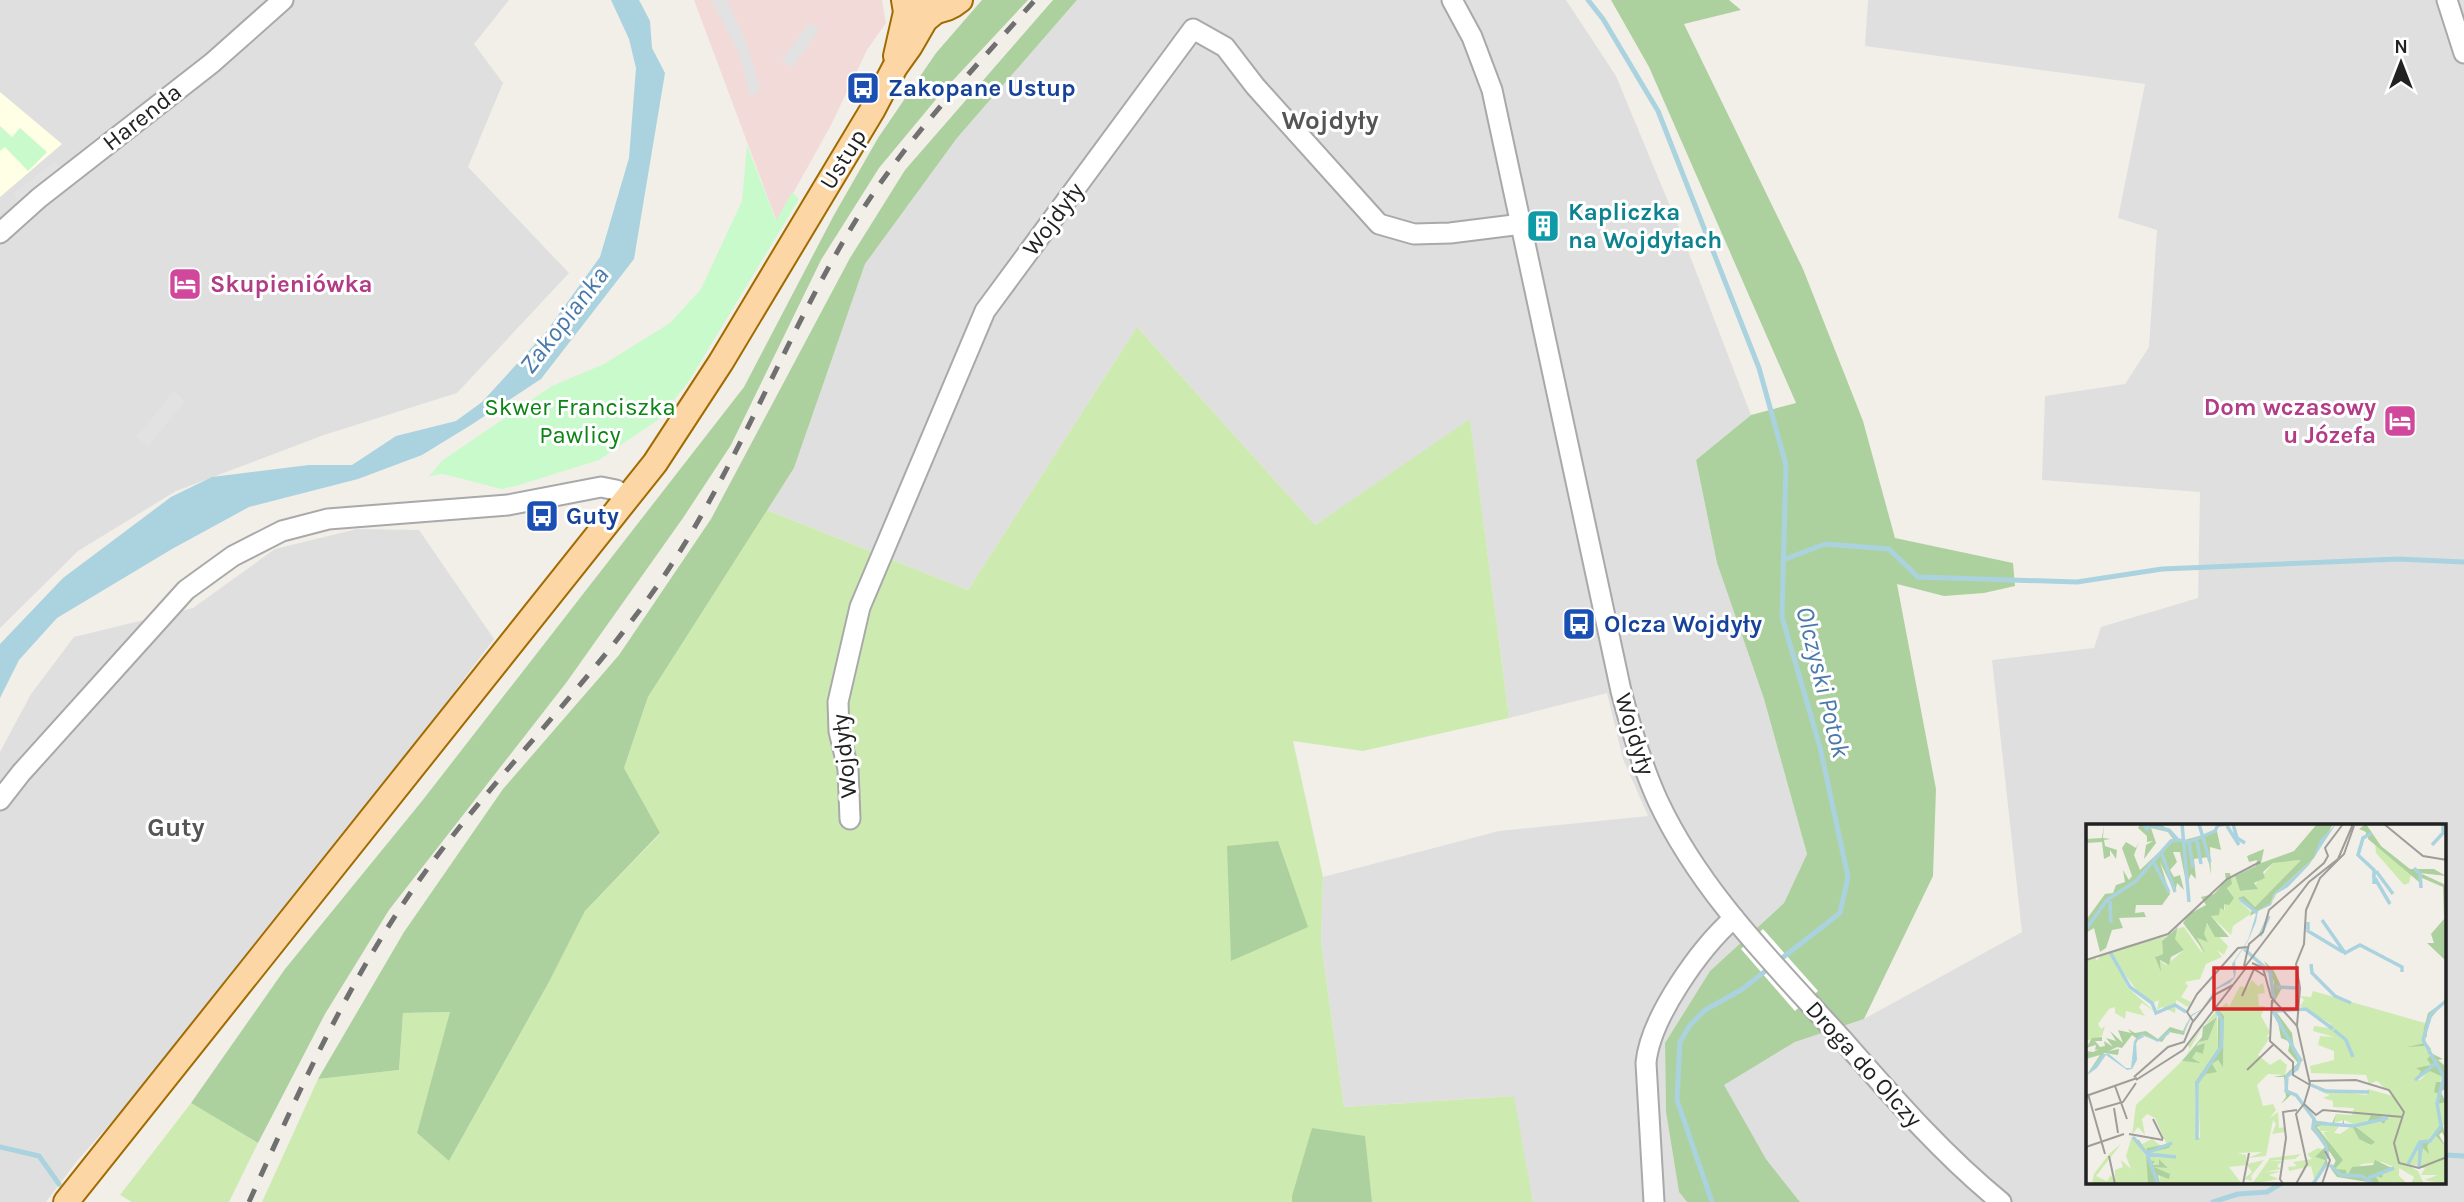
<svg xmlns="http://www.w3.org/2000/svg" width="2464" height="1202" viewBox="0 0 2464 1202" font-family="Karla,sans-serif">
<rect width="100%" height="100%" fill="#f2efe9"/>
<g fill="#e0dfdf" fill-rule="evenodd">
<polygon points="0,0 509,0 474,44 503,83 468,167 569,273 457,393 324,435 176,491 78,551 0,628"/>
<polygon points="1077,0 1566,0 1616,76 1682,235 1751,415 1696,460 1717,563 1764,699 1807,854 1784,903 1710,971 1665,1043 1666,1112 1679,1192 1687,1202 1533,1202 1513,1096 1344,1107 1321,942 1323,877 1499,831 1648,816 1623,759 1607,693 1509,718 1470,420 1315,525 1137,327 968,590 767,510 794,468 865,264 957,138"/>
<path d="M 1868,0 L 2464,0 L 2464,1202 L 1800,1202 L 1766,1159 L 1723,1085 L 1795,1042 L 1864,1019 L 2022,932 L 1992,660 L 2094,648 L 2101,627 L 2198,598 L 2200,492 L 2042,480 L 2045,396 L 2125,384 L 2149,347 L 2157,230 L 2118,218 L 2145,84 L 1865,46 ZM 2088,826 L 2445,826 L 2445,1183 L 2088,1183 Z"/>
<polygon points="357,529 419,530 494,639 421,736 286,907 140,1090 77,1161 46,1202 0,1202 0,752 31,694 74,637 193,608 275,549"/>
</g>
<polygon fill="#f2dad9" points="694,0 882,0 886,23 867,50 830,127 777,222"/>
<polygon fill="#ffffe5" points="0,92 62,144 0,197"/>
<g fill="#cdebb0">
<polygon points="1137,327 1315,525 1470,419 1509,718 1363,751 1293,741 1323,877 1321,942 1344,1107 1514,1096 1533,1202 262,1202 318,1079 399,1070 403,1013 451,1012 417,1133 449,1161 549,982 585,911 660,834 624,768 648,697 767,510 968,590"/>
<polygon points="191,1103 258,1143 229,1202 132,1202 120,1195"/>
</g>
<g fill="#add19e">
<polygon points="982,0 1028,0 943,91 879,168 821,260 731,445 683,518 566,683 389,910 325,1014 258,1143 191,1103 285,969 422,801 744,387 834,215 878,138 936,53"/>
<polygon points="1053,0 1077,0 957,138 865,264 794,468 648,697 624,768 660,833 585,911 549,982 449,1161 417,1133 450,1012 403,1013 399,1070 318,1079 404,932 503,789 619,655 711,519 850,258 905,170"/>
<polygon points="1611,0 1729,0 1741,10 1684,24 1803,269 1863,421 1895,538 2013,563 2015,586 1984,593 1944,596 1897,584 1936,789 1933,876 1864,1019 1795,1042 1724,1085 1766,1159 1800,1202 1687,1202 1679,1192 1666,1112 1665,1043 1710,971 1784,903 1807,854 1764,699 1717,563 1696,460 1751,415 1796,403 1649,67"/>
<polygon points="1278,841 1308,927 1231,961 1227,846"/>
<polygon points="1312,1128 1365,1136 1372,1202 1292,1202 1292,1196"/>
</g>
<g fill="#c8facc">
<polygon points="0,126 12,137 20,128 47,152 28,171 5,147 0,151"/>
<polygon points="747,145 776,221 792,192 799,199 689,381 659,419 599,460 519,485 502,489 443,474 429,476 443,460 552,386 604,364 670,323 701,289 742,201"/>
</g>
<g fill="#e2e2e2">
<polygon points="711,0 727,0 746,41 760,88 751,98 738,52"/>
<polygon points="809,23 819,30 792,68 781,60"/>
<polygon points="54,162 65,169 19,207 14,193"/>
<polygon points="174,391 185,401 148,447 136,437"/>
</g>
<polygon fill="#aad3df" points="611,0 639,0 650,21 652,48 665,73 634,259 541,379 471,425 422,455 358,479 249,507 172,549 57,618 19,660 0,698 0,644 63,578 171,497 212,477 309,465 352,465 396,436 456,421 482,402 546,332 600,257 629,158 636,68 629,39"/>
<polygon fill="#fff" points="1763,929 1818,991 1795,1011 1741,949"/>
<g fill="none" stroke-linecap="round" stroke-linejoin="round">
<g stroke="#aad3df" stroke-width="5">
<polyline points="1588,0 1603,19 1658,111 1759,368 1786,465 1782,617 1820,747 1848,877 1840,913 1741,990 1705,1010 1690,1025 1680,1042 1677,1100 1712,1202"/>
<polyline points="1783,560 1825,544 1889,549 1918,577 2077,582 2162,569 2398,559 2464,562"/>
<polyline points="0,1147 39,1156 59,1184"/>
<polyline points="2445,1155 2464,1156"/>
<polyline points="2213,1202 2238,1194 2267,1192 2282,1183"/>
</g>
<defs>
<g id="minor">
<path d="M 1452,0 L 1472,37 L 1492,90 L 1621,691 C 1631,729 1642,766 1658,801 C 1701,893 1775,965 1842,1039 C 1892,1096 1942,1154 2001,1202"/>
<polyline points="2447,0 2464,53"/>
<polyline points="0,233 39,198 212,63 283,0"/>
<polyline points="0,800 21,773 186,590 233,556 282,531 328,519 508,505 601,487 616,490 628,498"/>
<polyline points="850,819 848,769 839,731 838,702 860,607 985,311 1193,29 1225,47 1255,86 1379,224 1414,234 1450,233 1522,224"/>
<path d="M 1654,1202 L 1646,1063 C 1650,1018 1700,948 1734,918"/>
</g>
<g id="major">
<path d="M 922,8 C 936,13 948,10 960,0"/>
<polyline points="896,56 906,12 904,0"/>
<polyline points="66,1202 655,463 721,362 873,109 895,67 910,46 925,20 936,11"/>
</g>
</defs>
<use href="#minor" stroke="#a9a9a9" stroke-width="23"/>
<use href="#major" stroke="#a06b00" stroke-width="28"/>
<use href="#minor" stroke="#fff" stroke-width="19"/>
<use href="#major" stroke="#fcd6a4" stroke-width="24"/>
<path stroke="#707070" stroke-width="5" stroke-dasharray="14 14" stroke-linecap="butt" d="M 249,1202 C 302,1084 354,968 431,864 C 506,763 598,675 668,570 C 740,461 785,337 853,225 C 903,142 971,72 1035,0"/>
</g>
<defs>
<symbol id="bus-square" viewBox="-11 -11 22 22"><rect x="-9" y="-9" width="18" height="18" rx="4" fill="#1a4fb4" stroke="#fff"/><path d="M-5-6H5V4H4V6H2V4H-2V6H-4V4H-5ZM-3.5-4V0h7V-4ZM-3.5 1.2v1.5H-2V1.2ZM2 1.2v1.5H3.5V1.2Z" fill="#fff"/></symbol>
<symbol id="building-square" viewBox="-11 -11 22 22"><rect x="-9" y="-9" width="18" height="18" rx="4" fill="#0f9aa8" stroke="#fff"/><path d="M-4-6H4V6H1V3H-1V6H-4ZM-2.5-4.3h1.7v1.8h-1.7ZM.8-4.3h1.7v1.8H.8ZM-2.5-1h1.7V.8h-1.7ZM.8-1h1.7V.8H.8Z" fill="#fff"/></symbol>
<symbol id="hotel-square" viewBox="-11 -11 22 22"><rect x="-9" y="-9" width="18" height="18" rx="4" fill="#d1479c" stroke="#fff"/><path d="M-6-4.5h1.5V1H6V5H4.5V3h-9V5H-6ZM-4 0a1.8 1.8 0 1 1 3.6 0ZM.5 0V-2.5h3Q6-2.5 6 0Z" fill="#fff"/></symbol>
</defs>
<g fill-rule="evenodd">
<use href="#bus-square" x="844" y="69" width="38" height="38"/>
<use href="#building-square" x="1524" y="207" width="38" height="38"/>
<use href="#hotel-square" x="166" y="265" width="38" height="38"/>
<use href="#hotel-square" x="2381" y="402" width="38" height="38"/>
<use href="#bus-square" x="523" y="497" width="38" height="38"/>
<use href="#bus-square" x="1560" y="605" width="38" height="38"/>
</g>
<g text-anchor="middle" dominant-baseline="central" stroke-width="6" stroke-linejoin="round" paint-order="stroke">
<g font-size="24" font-weight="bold" fill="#164399" stroke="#fff" text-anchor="start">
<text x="888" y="88">Zakopane Ustup</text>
<text x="566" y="516">Guty</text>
<text x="1604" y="624">Olcza Wojdyły</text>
</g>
<g font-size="24" fill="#222" stroke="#fff">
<text transform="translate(142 117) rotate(-38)">Harenda</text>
<text transform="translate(843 159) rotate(-58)">Ustup</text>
<text transform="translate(1053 219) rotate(-53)">Wojdyły</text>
<text transform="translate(1635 734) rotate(73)">Wojdyły</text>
<text transform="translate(844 756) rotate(-96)">Wojdyły</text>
<text transform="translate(1864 1064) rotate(48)">Droga do Olczy</text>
</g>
<g font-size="24" font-weight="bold" fill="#0d838f" stroke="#fff" text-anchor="start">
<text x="1568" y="212">Kapliczka<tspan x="1568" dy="28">na Wojdyłach</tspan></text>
</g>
<g font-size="24" font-weight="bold" fill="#b23c85" stroke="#fff" text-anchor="start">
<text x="210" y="284">Skupieniówka</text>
<text x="2376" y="407" text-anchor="end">Dom wczasowy<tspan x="2376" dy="28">u Józefa</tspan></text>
</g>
<g font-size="24" fill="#0c8416" stroke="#fff">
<text x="580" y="407">Skwer Franciszka<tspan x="580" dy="28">Pawlicy</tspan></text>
</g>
<g font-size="26" font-weight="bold" fill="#555" stroke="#fff">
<text x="1330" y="120">Wojdyły</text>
<text x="176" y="827">Guty</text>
</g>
<g font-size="26" font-style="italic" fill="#4a7aab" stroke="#fff">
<text transform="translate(564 320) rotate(-52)">Zakopianka</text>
<text transform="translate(1823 682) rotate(76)">Olczyski Potok</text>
</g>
</g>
<g transform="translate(2086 824)">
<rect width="360" height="360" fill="#f2efe9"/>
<path d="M 289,18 L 325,50 L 323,59 L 318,61 L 290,29 ZM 215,36 L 169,83 L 152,75 L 166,89 L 147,102 L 145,111 L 125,92 L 134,83 L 139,86 L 138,80 L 148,74 L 141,63 L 146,60 L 144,54 L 149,52 L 154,67 L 165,66 L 187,39 ZM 120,99 L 142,122 L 138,131 L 131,126 L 136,133 L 120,140 L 114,155 L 99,158 L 102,162 L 95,173 L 105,178 L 102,183 L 90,176 L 89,189 L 76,183 L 71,186 L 73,176 L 67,179 L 58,175 L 32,142 L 42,164 L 68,187 L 56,179 L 53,183 L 59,192 L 40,187 L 39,195 L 29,189 L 29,183 L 23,185 L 12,200 L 15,205 L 19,202 L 16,212 L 0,217 L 0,136 L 9,133 L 11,137 L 14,132 L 39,122 L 82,112 L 76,117 L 77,130 L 70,132 L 76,145 L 73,136 L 80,141 L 98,126 L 88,115 L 93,104 L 98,103 L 116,129 L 111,113 L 115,116 ZM 166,156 L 172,162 L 177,159 L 179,169 L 172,170 L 173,182 L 179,182 L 175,192 L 184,208 L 180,213 L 185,212 L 172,231 L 184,241 L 194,235 L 201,241 L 199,251 L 182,250 L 171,261 L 177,282 L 187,280 L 190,286 L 184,294 L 192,288 L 193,304 L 199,303 L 199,308 L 186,310 L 190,300 L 187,296 L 180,332 L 162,334 L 176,328 L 151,329 L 160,331 L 161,340 L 178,336 L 165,352 L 166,357 L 158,355 L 166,348 L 161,341 L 143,343 L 156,360 L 74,359 L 73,349 L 83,355 L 83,350 L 70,347 L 68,342 L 82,344 L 73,335 L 73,341 L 66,341 L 69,337 L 63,338 L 53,316 L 56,320 L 66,315 L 75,322 L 61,324 L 61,328 L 83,324 L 86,318 L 81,321 L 69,294 L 61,290 L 56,295 L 59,311 L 52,303 L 46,311 L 50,281 L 95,238 L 104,226 L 102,221 L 131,186 L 132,224 L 109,258 L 110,311 L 114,314 L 112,260 L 120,250 L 131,247 L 124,244 L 126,240 L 132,236 L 137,242 L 138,192 L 132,185 L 141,179 L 143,183 L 154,162 L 161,164 ZM 131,193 L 122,216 L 113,218 L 109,222 L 119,219 L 117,230 L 109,228 L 105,234 L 115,239 L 97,237 L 117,202 ZM 227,167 L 339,199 L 340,220 L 324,222 L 338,222 L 345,231 L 344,238 L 351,239 L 328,255 L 334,256 L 346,244 L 357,253 L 348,266 L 353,270 L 350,280 L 355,296 L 352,280 L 360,278 L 360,304 L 355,298 L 349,311 L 360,323 L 360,360 L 338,356 L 352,351 L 335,351 L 339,344 L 334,344 L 331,336 L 332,341 L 324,342 L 332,347 L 338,360 L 325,360 L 328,353 L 313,344 L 313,352 L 322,360 L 294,360 L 290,352 L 308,343 L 296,338 L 276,340 L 261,352 L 249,345 L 249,335 L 253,335 L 237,308 L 245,307 L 234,307 L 232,301 L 254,301 L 248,309 L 254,310 L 266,302 L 273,315 L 283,317 L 283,322 L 286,318 L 270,302 L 294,296 L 298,300 L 302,290 L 269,301 L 258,296 L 248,299 L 250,290 L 266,291 L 268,284 L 247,283 L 247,277 L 237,274 L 244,271 L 233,267 L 233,265 L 281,271 L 282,265 L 307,272 L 291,257 L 283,260 L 280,251 L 225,249 L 224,242 L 248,236 L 248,227 L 232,221 L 234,212 L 248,213 L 227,207 L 228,202 L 243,204 L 245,200 L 214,182 L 218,176 L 214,172 L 225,173 ZM 46,312 L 62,335 L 63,359 L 6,359 L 8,350 L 23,330 L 30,324 L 35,320 L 10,352 L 21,357 L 25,351 L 29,359 L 29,346 L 37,343 L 35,336 L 45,345 L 40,332 ZM 232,324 L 238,326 L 232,334 L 239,335 L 232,353 L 228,354 L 225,342 L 203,347 L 202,343 L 211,342 L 207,338 L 226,335 L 221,330 ZM 215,330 L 209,335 L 183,337 L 196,337 L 191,342 L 195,345 L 178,348 L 195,347 L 183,351 L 193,355 L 166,360 L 184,334 Z" fill="#cdebb0" fill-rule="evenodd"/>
<path d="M 18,0 L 17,14 L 25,15 L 18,16 L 19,22 L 31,26 L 30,35 L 24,26 L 24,32 L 18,35 L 16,18 L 0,19 L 0,15 L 16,14 ZM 54,0 L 59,0 L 62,4 L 75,0 L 95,17 L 131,7 L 135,26 L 124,23 L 125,51 L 122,33 L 116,34 L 115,42 L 115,34 L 108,35 L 110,55 L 105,50 L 102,57 L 104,79 L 94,28 L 87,28 L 91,38 L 84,46 L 88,53 L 94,51 L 98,66 L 91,59 L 89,69 L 74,38 L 84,70 L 76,81 L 50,81 L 49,89 L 58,88 L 60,93 L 33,94 L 37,104 L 26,106 L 20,124 L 14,128 L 8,104 L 0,109 L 0,96 L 19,70 L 27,69 L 30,61 L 39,58 L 37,46 L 43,56 L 46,52 L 36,24 L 40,18 L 50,24 L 53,18 L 48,31 L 54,46 L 87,15 L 82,8 L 65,4 L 70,19 L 58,35 L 60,21 L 67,17 L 61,18 L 61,12 L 52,4 ZM 231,0 L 247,0 L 228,34 L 188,70 L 185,79 L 164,92 L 166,86 L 152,74 L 158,72 L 169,83 L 215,36 L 187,39 L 177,48 L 179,54 L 168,59 L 172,65 L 154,67 L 149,52 L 170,42 L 171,36 L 163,38 L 161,32 L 178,25 L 175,39 L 208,27 ZM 280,0 L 295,22 L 324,45 L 348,45 L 360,52 L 334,49 L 360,61 L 360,137 L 341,119 L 348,119 L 345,110 L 358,95 L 357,63 L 336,54 L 333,58 L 282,15 L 282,10 L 279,15 L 280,8 L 273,5 ZM 139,49 L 144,49 L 146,60 L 141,64 L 148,74 L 143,81 L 138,80 L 138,86 L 134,84 L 133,91 L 125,92 L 143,113 L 129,113 L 121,99 L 118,110 L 122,118 L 111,114 L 120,130 L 97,99 L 103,90 L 120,81 L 115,73 L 128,70 L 140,56 ZM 92,103 L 89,115 L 98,126 L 85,133 L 83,141 L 74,136 L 75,148 L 69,133 L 77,130 L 76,117 ZM 178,137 L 187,145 L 196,164 L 186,182 L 206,209 L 208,224 L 217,236 L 201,253 L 202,266 L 209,270 L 208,273 L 206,270 L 195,280 L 200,273 L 198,253 L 187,253 L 199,251 L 212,239 L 202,227 L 204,218 L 195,214 L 191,193 L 185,185 L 188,158 ZM 360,176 L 340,200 L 341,212 L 338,216 L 345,225 L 343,228 L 357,235 L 352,236 L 358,241 L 360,265 L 354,267 L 360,278 L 352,280 L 360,315 L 356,308 L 353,311 L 360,323 L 349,311 L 341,322 L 343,330 L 337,324 L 333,344 L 332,318 L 346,315 L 355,303 L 350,280 L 353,270 L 348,268 L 350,258 L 356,258 L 357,253 L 344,247 L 329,257 L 335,247 L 330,244 L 345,241 L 341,235 L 345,231 L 342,230 L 342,224 L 338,222 L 320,223 L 339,219 L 337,216 L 338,204 L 342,189 ZM 132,185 L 138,192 L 137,243 L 132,236 L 126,240 L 131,248 L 120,250 L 112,260 L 112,315 L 109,258 L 132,224 ZM 131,193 L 122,216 L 113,218 L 110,222 L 119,219 L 117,230 L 110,228 L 106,234 L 115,239 L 96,237 L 116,213 L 117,203 ZM 102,196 L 98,211 L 83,208 L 76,218 L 55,211 L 47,224 L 50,214 L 46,211 L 36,224 L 31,223 L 23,227 L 33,225 L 32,231 L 18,229 L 9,245 L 2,249 L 14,231 L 0,235 L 0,227 L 7,228 L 13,225 L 9,226 L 10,221 L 0,224 L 6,214 L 16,213 L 16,217 L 9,217 L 14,223 L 19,222 L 18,217 L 27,223 L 20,214 L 30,217 L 24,207 L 37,219 L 32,206 L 45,209 L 42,205 L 49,209 L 60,207 L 72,215 L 84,203 L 97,207 ZM 220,284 L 231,297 L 242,298 L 231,303 L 257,336 L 249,345 L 260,346 L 261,352 L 266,343 L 287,341 L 289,336 L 308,345 L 297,348 L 296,354 L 290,352 L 294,360 L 251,353 L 245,345 L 250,337 L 243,327 L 239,329 L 242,340 L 231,355 L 239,336 L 229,333 L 240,322 L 225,305 L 228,297 ZM 250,290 L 248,299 L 256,300 L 258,295 L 258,300 L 269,301 L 282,297 L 285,291 L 301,293 L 298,300 L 293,296 L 269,302 L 289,318 L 285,321 L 273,315 L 266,302 L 245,302 ZM 47,315 L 53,316 L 60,328 L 61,324 L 86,319 L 83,324 L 61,329 L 88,332 L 62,331 L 64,337 L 69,337 L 66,341 L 73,341 L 73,335 L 82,344 L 68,343 L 84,350 L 83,355 L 72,351 L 74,359 L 81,360 L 62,360 L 60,330 Z" fill="#add19e"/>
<path d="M 250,0 L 223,41 L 202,63 L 190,70 L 185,81 L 172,87 L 170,98 L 162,117 L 149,137 L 150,147 L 149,153 L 144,159 L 129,166 L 124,176 L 115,186 L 106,192 L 98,209 L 93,209 L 85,206 L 83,210 L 72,218 L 55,210 L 58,213 L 50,217 L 51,236 L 46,245 L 41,246 L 20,231 L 11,244 L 0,252 L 17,230 L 23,230 L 40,244 L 45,244 L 48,217 L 56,209 L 72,216 L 84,206 L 97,209 L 105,191 L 116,185 L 130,164 L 148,153 L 146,140 L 162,116 L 171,87 L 186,78 L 188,70 L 227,35 L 234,16 Z" fill="#aad3df"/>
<path fill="none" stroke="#aad3df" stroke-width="3.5" d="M 57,0 L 61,5 L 65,1 L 83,6 L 92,16 L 103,18 L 129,7 L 132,1 L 142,0M 96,0 L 103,78M 113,0 L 124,38M 147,0 L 151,14 L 159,19M 141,2 L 153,21M 286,9 L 277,14 L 272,31 L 288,46 L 288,60M 111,17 L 115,40M 103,18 L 107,44M 346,21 L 357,9 L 357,0M 76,30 L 89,68M 68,39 L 83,68M 328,44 L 334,50 L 335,64M 290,47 L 307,70M 287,51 L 304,80M 154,75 L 171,89M 24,77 L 25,99M 236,96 L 259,129 L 274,121 L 316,143 L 316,148M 222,98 L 222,107 L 257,128M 0,105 L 21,76 L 50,57 L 85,17 L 92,16M 174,112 L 183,92M 158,125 L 184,148 L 188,177M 24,128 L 44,163 L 66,179 L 70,189 L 89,181 L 100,188M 225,140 L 226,149 L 249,172 L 265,179M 190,163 L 212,164M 187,187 L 214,236 L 211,245 L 201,252 L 200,267 L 210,271 L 228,295 L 227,303 L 240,322 L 242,335M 188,187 L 220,185 L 247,205M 248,206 L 260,216 L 267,233M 329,256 L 349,240M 225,261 L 240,267 L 283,268M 228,299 L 268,302 L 302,294M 47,313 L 61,330 L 72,360M 111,316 L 111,259 L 135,223 L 136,197 L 130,185M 61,329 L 86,319M 61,330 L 90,333M 322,340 L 334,318 L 344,317 L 355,302 L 351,279 L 358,253 L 337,216 L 345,190 L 361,176M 244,341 L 255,351 L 276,352 L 287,360M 333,343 L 335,320M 282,354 L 308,344M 227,360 L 240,340"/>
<path fill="none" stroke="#9f9d99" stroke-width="2" d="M 298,0 L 337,32 L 361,36M 0,136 L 82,110 L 141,55 L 174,38M 166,139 L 177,144 L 185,173 L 211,202 L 224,260 L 218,280M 158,142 L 163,120 L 177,108 L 183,86 L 238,39 L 242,32 L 239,24 L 257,0M 158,144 L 223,58 L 252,35 L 267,0M 156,172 L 168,145 L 179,152M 186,176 L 184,217 L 207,238 L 207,251 L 224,261M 107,197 L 101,188 L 111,170 L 152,124 L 162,123M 211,202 L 214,164 L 210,140 L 218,120 L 220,86 L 234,54 L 258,30 L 268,2M 161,246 L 188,220M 48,253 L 82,223 L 98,218 L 106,199 L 128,171 L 147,161M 50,256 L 97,226 L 160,144M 223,257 L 270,256 L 303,266 L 318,288 L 308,319 L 313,339 L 333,344 L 361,333M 29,262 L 41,295M 2,270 L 19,330M 0,272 L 51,254M 218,280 L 230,291 L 237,286 L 317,293M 28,284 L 32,309M 9,286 L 37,278 L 50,259M 67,295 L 77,315M 43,310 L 77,316M 0,323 L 38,310M 23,332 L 29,360M 157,360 L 163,329M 197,360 L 194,355 L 200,314 L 197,288 L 211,286M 210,360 L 221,340 L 210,290 L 218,280M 236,360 L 244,336 L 239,327"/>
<path fill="#d62828" fill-opacity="0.15" stroke="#d62828" stroke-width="3.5" d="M 128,144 L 211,144 L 211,185 L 128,185 Z"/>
<rect width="360" height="360" fill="none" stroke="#222" stroke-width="3.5"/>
</g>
<g transform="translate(2401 63)" stroke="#ffffff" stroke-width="5" paint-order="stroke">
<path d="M0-5L12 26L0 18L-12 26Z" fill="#222222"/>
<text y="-10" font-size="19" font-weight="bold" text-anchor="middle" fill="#222222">N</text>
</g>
</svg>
